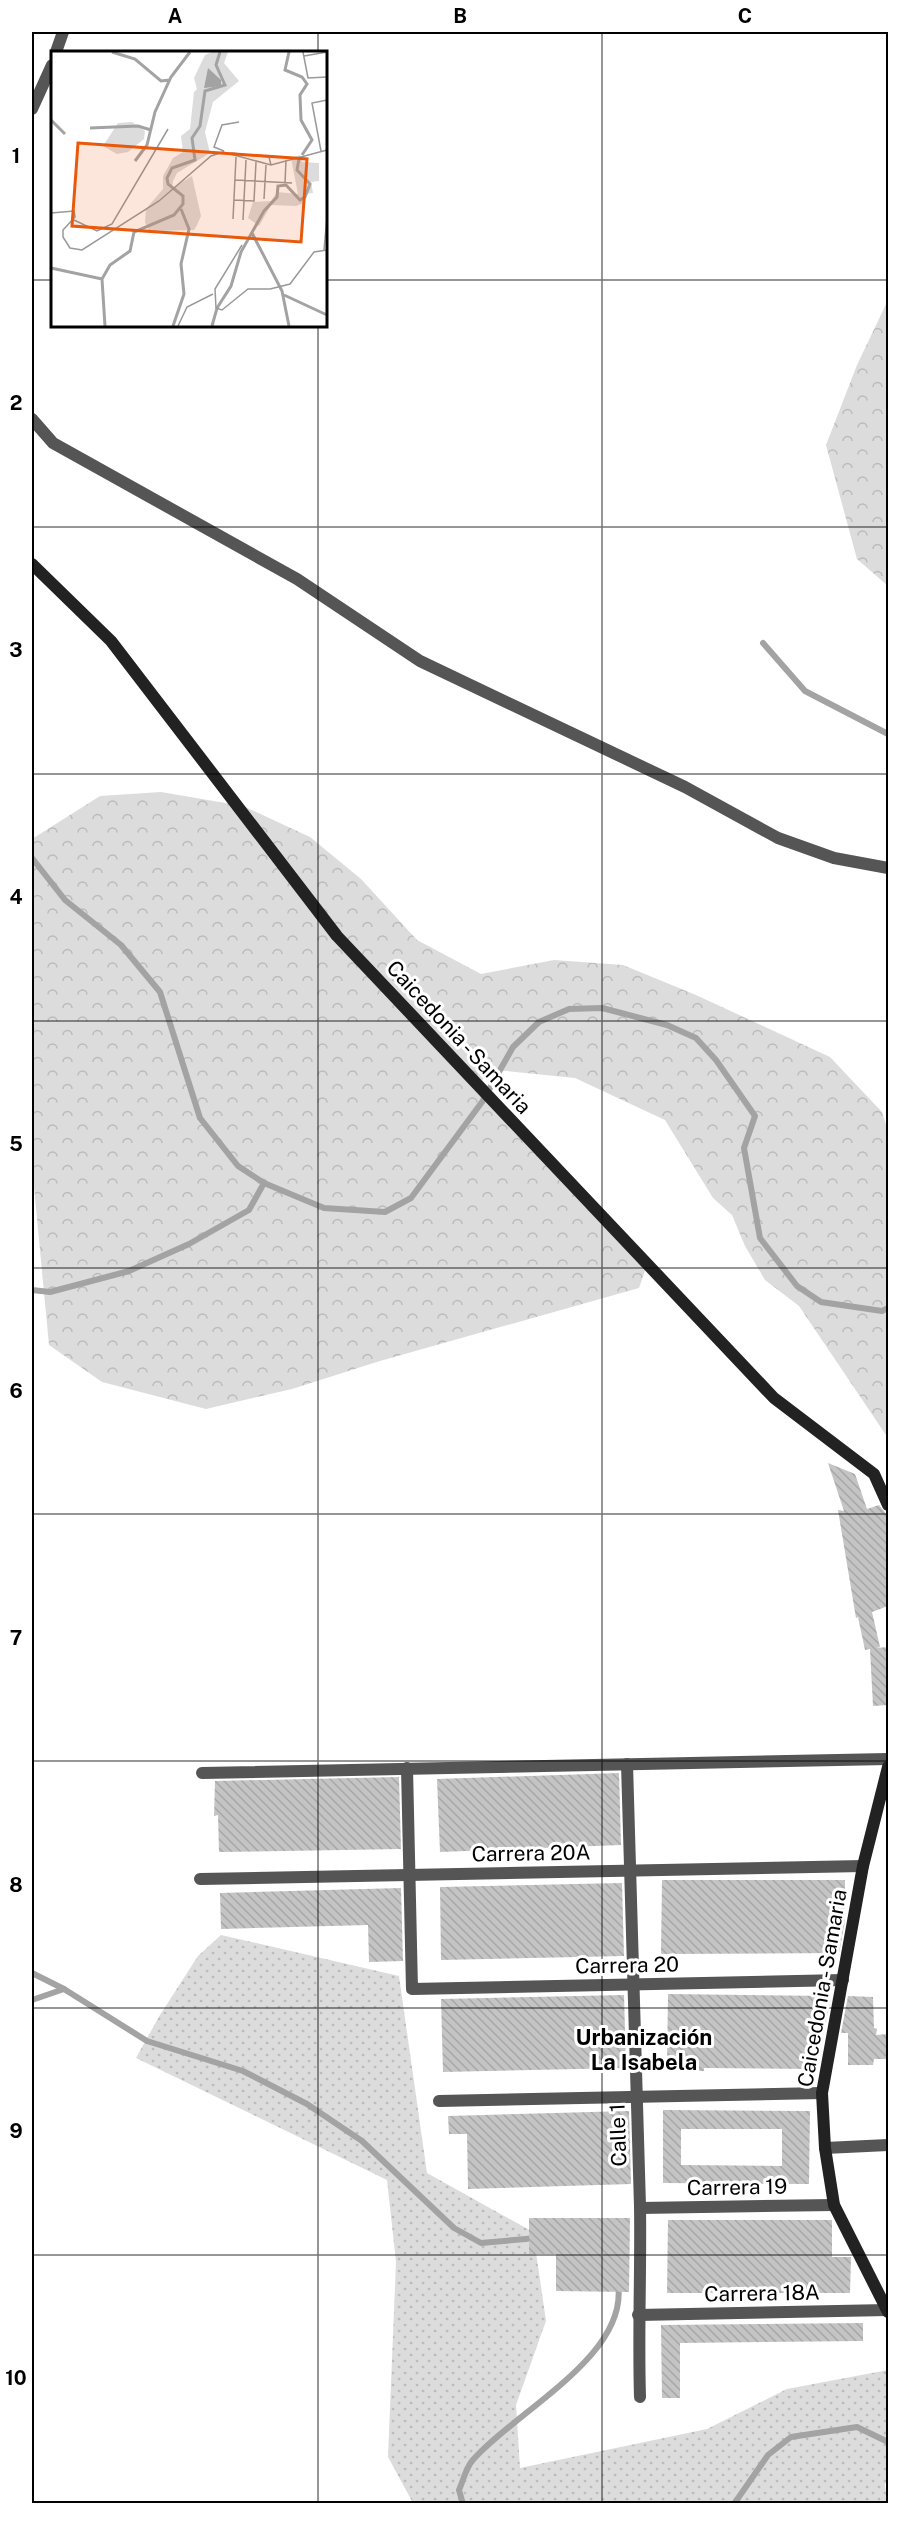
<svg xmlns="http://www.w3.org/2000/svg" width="920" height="2535" viewBox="0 0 920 2535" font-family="'Public Sans',sans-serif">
<defs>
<pattern id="grass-dots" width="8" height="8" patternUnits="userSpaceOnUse" patternTransform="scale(1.5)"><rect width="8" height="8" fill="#dcdcdc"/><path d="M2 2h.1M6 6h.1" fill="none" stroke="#bbb" stroke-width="1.8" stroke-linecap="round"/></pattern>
<pattern id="forest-crowns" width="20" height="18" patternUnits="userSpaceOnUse" patternTransform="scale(1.5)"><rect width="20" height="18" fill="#dcdcdc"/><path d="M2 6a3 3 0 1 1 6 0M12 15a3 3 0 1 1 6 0" fill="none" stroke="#bbb"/></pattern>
<pattern id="building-back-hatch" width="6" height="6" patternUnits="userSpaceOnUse" patternTransform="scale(1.5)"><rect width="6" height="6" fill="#c4c4c4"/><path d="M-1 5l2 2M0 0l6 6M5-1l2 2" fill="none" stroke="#a7a7a7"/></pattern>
</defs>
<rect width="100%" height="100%" fill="#fff"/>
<polygon fill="url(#grass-dots)" points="221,1935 399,1976 427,2173 533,2232 546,2321 516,2405 520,2468 707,2429 787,2389 888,2370 888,2482 885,2484 887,2503 413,2503 388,2457 396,2262 387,2180 136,2058 160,2015 198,1956"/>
<g fill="url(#forest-crowns)">
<polygon points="888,300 888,586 857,559 826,445 857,365"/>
<polygon points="161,792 243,806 310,837 361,879 417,940 481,974 554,960 623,965 696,995 830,1057 882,1112 888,1131 888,1438 799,1306 765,1280 745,1246 732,1215 713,1198 665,1120 575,1078 497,1070 482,1080 649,1259 639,1288 380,1361 292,1389 206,1409 102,1382 49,1345 32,1166 32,839 100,796"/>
</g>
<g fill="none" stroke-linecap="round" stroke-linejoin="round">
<g stroke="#a3a3a3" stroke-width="6">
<polyline points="763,643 805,691 888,734"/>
<polyline points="32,858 65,900 121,945 160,992 200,1118 238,1166 264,1183 324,1208 385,1212 411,1198 482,1102 513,1047 539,1022 569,1009 602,1008 667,1025 696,1038 716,1060 755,1116 744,1148 760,1238 797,1286 821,1302 882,1311 888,1308"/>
<polyline points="32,1290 50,1292 129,1271 189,1244 249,1210 264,1183"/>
<polyline points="32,1973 64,1989 147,2041 243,2071 307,2104 362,2141 454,2228 481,2243 537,2238"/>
<polyline points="32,2000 64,1989"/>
<path d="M 463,2504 L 459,2490 C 463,2481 466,2468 472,2461 C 514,2412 629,2356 618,2284"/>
<polyline points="734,2504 768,2455 791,2437 857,2427 888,2442"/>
</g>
</g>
<g fill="url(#building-back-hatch)" fill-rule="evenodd">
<polygon points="828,1463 855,1474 867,1509 879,1505 888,1516 888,1606 872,1612 880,1647 876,1648 888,1647 888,1705 873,1706 870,1649 865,1650 858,1617 856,1618 838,1510 844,1511"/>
<polygon points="619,1773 621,1845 440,1852 437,1779"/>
<polygon points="399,1777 401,1849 219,1852 218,1815 214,1816 215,1781"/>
<polygon points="662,1880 845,1880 845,1921 839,1953 661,1954"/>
<polygon points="622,1883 624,1956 441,1960 440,1887"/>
<polygon points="401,1888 403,1961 369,1962 368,1925 221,1929 220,1893"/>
<polygon points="668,1994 831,1996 824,2033 814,2033 813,2069 704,2068 704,2071 675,2070 675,2067 667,2067"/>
<polygon points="624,1995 626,2068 443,2072 441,1999"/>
<polygon points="848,1996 873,1997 874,2028 877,2029 876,2035 888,2034 888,2059 874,2059 873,2065 848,2065 848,2033 841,2033"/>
<path d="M 663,2110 L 810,2111 L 809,2184 L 663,2183 ZM 681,2129 L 782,2129 L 782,2166 L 681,2165 Z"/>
<polygon points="629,2111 631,2184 468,2189 467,2134 449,2134 448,2116"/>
<polygon points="529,2218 630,2218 629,2292 556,2291 556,2254 529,2254"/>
<polygon points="668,2220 832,2220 832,2257 851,2257 850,2293 667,2293"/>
<polygon points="863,2323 863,2341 680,2343 680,2398 662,2398 661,2325"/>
</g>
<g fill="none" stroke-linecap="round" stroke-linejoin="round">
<g stroke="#555" stroke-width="12">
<polyline points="56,52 63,32"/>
<polyline points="32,109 52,65"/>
<polyline points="32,419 53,443 297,579 420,661 685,787 778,838 834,858 888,868"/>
<path d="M 627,1764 C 630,1912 637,2059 640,2206 C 641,2270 638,2333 640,2397"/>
<polyline points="407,1768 412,1989 843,1980"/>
<polyline points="202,1773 888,1759"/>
<polyline points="200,1879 863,1866"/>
<polyline points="439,2101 822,2093"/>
<polyline points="825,2148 888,2145"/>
<polyline points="640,2208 834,2205"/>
<polyline points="638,2315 888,2310"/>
</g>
<g stroke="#222" stroke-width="12">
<polyline points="32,564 111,641 337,936 774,1398 874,1474 888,1505"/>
<polyline points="888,1767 863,1866 822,2093 825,2148 834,2205 888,2312"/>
</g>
</g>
<path fill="none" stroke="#000" stroke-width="1.5" stroke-opacity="0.55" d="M 318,32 L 318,52M 602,32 L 602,2504M 32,280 L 52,280M 326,280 L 888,280M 318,326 L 318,2504M 32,527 L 888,527M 32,774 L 888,774M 32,1021 L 888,1021M 32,1268 L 888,1268M 32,1514 L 888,1514M 32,1761 L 888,1761M 32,2008 L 888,2008M 32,2255 L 888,2255"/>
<g text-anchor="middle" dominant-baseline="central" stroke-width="6" stroke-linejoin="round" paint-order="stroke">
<g font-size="21" fill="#000" stroke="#fff">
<text transform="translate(459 1037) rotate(47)">Caicedonia - Samaria</text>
<text transform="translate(531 1853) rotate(-1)">Carrera 20A</text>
<text transform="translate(627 1965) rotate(-1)">Carrera 20</text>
<text transform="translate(822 1988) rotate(-80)">Caicedonia - Samaria</text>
<text transform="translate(618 2135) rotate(-92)">Calle 1</text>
<text transform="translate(737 2187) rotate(-1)">Carrera 19</text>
<text transform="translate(762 2293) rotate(-1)">Carrera 18A</text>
</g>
<g font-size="22" font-weight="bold" fill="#000" stroke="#fff">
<text x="644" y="2037">Urbanización<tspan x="644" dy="25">La Isabela</tspan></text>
</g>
</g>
<g transform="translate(51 51)">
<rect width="276" height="276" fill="#fff"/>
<path d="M 249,104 L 251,111 L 268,112 L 268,130 L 260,131 L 262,142 L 253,143 L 253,152 L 245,155 L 220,154 L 208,175 L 197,167 L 202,151 L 220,150 L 226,141 L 247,143 L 240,107 Z" fill="#dcdcdc"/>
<path d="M 161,1 L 177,1 L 173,12 L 188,30 L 162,51 L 154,81 L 159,102 L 126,122 L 122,130 L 121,137 L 141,125 L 150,165 L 146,174 L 143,179 L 98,180 L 94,171 L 95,158 L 112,138 L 112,125 L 122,107 L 132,101 L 130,85 L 139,78 L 143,41 L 146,38 L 143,27 L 154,4 ZM 81,71 L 94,80 L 93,88 L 77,101 L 66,103 L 52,95 L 67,72 Z" fill="#dcdcdc"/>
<path d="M 157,17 L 170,29 L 170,35 L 153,37 Z" fill="#a3a3a3"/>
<path fill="none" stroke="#a3a3a3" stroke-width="3" d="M 61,1 L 84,8 L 110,30 L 119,29M 238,1 L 234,19 L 251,26 L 256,33 L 249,44 L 250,69 L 261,89 L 251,104M 0,69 L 14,83M 39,77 L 87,75 L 100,79M 84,110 L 96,94 L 104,61 L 120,26 L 139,1M 201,182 L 231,240 L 238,275M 0,217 L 51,228M 233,244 L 276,264M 54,275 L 51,228 L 59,214 L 79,200 L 83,181 L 123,164 L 132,153 L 132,145 L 117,133 L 116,127 L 121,117 L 144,109 L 141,87 L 149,75 L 154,40 L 174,34 L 165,14 L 169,1M 122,275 L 133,243 L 130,213 L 138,178 L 130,158M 161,275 L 166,257 L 180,235 L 190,201 L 213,160 L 226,146 L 227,135 L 235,134 L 249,149 L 254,146 L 259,133 L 246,119 L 248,108"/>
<path fill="none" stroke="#999" stroke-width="1.5" d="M 252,1 L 257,27 L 276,26M 253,5 L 276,1M 173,100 L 163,96 L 171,74 L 188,71M 270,100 L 261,52 L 276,49M 180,102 L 218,106 L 220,114M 184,129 L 241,132M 234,132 L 235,109M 213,148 L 215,114M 183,149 L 203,150 L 205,111M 0,162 L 23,160 L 24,166 L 12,179 L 12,186 L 19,197 L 31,199 L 108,150 L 160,105 L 172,101 L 220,114 L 276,99M 182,168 L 185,106M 23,169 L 46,180 L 61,173 L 117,78M 192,169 L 195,109M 191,194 L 164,238 L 165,257 L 171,259 L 197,238 L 219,238 L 239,233 L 263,201 L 276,199M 273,199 L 276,166M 127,275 L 136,256 L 162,243"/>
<path fill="#e8590c" fill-opacity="0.15" stroke="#e8590c" stroke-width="3" d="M 27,92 L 256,108 L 250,191 L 21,175 Z"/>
<rect width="276" height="276" fill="none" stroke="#000" stroke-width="3"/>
</g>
<rect width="920" height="2535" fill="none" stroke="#ffffff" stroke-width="66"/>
<rect x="33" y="33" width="854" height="2469" fill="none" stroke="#000" stroke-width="2"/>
<g font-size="20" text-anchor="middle" font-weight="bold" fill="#000">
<text x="175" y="23">A</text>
<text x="460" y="23">B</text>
<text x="745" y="23">C</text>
<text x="16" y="163">1</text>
<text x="16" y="410">2</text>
<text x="16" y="657">3</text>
<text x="16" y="904">4</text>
<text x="16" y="1151">5</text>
<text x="16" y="1398">6</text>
<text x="16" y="1645">7</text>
<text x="16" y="1892">8</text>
<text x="16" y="2138">9</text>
<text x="16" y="2385">10</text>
</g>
</svg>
